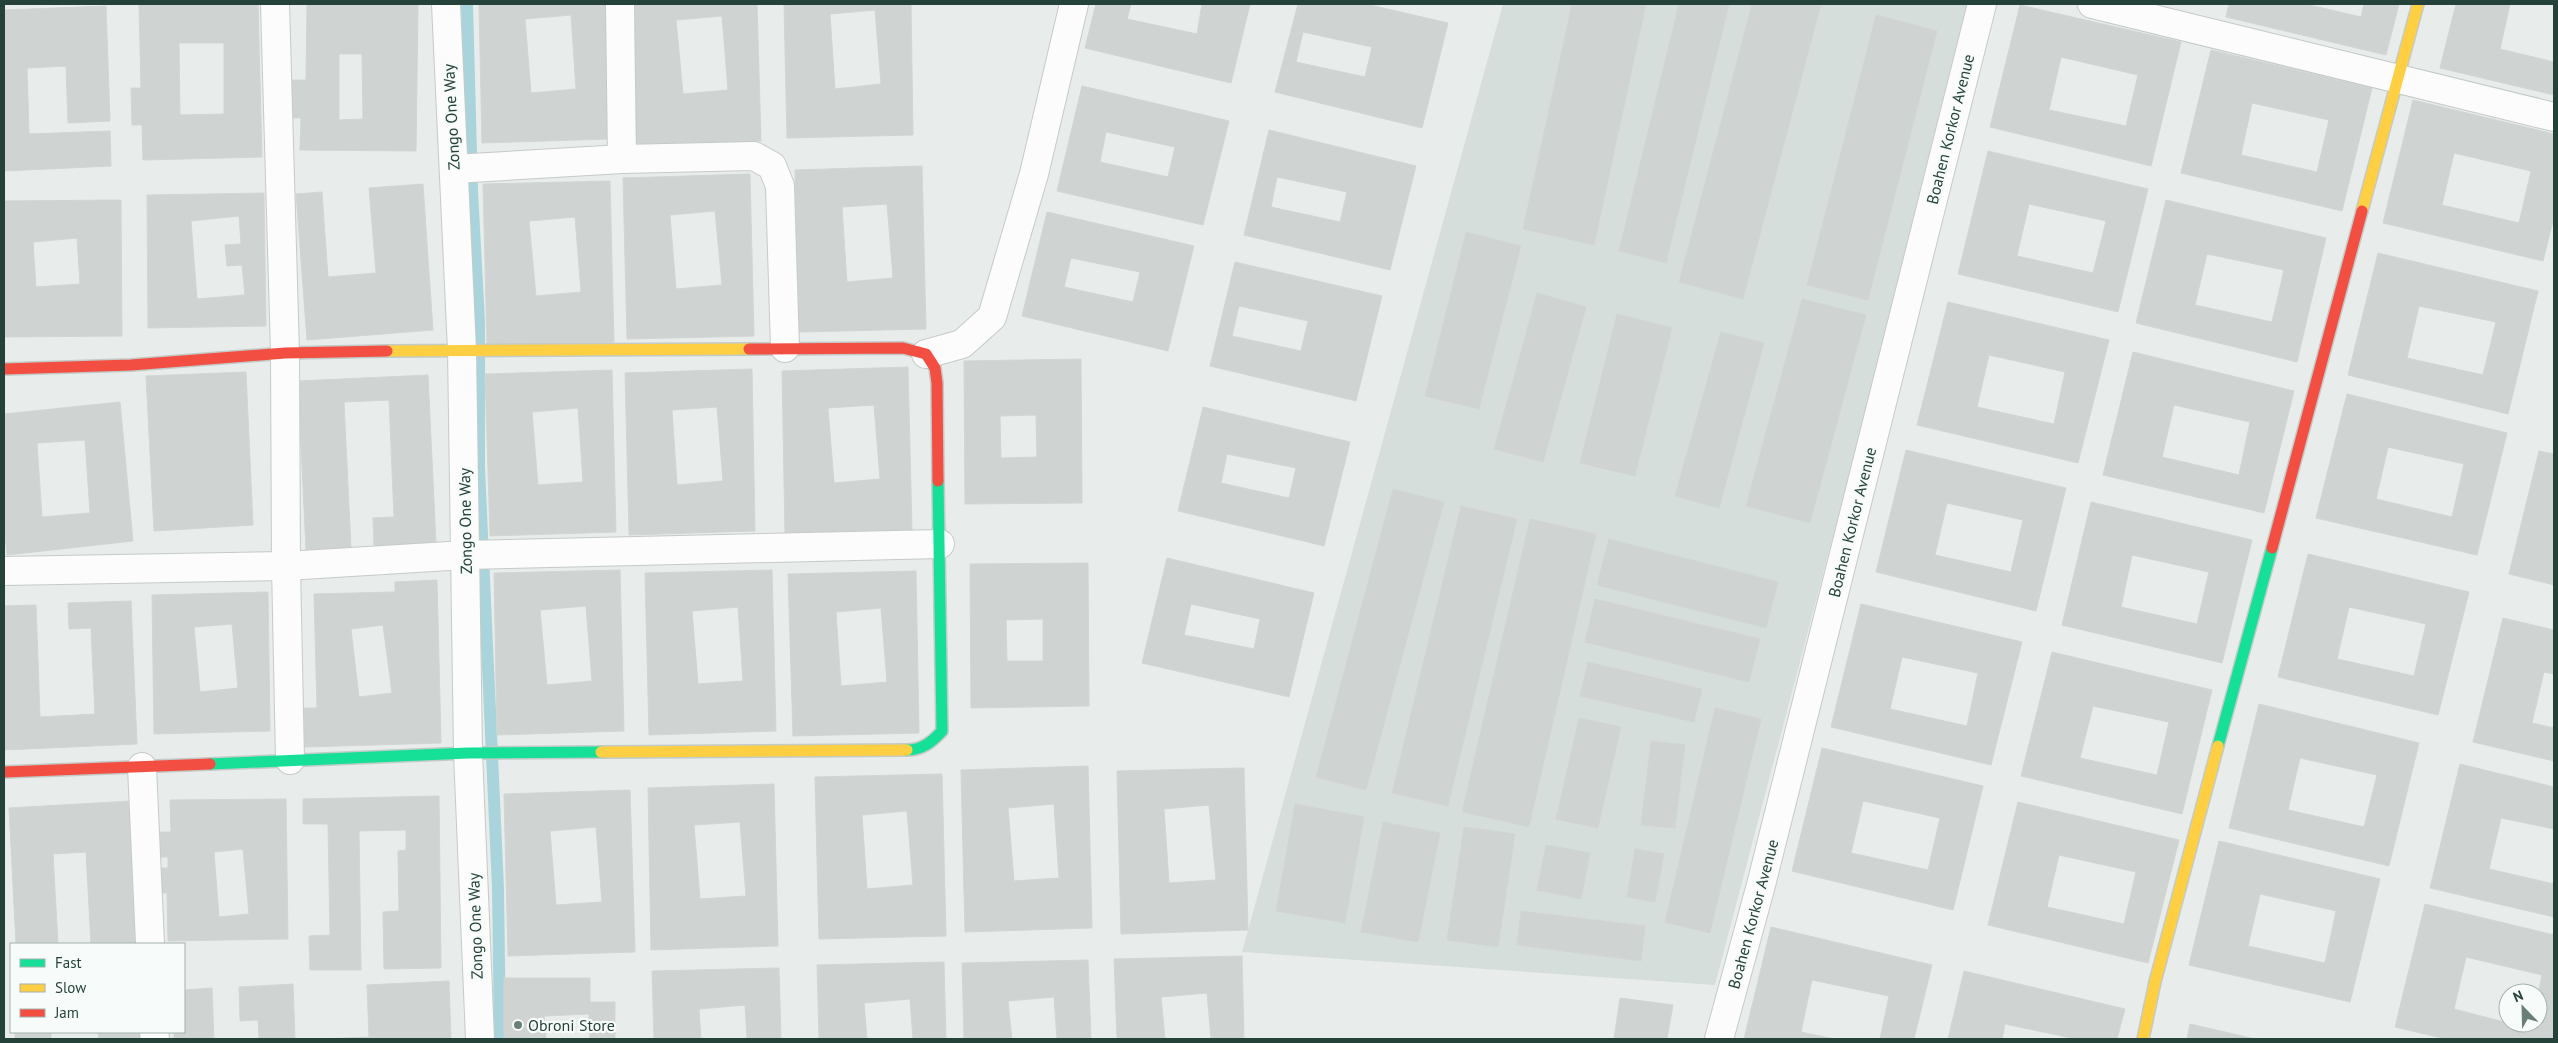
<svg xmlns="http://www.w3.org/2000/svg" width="2558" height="1043" viewBox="0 0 2558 1043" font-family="'PT Sans',sans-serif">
<rect width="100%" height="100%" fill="#e8edeb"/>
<polygon fill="#d6dedb" points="1503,4 1973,4 1715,985 1242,952"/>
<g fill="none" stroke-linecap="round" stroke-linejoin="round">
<polyline stroke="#a9d4db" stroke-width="12" points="467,4 472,191 479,321 479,468 498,888 500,1039"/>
</g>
<g fill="#cfd4d2" stroke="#d1d6d4" fill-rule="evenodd">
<path d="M 139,4 L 258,4 L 262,157 L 143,160 L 142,125 L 132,125 L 131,88 L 141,88 ZM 179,43 L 224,43 L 224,114 L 180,115 Z"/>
<path d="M 307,4 L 418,4 L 416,151 L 300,150 L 301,118 L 290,118 L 290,80 L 306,80 ZM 339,54 L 362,54 L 363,119 L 339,120 Z"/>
<path d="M 479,4 L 606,4 L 609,139 L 482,143 ZM 571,15 L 576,89 L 531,93 L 525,19 Z"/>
<path d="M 630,4 L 757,4 L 761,141 L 634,144 ZM 722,16 L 728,90 L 683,94 L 676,20 Z"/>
<path d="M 784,4 L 911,4 L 913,135 L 787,138 ZM 875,10 L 881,84 L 835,89 L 830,14 Z"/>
<polygon points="1096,4 1131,4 1127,19 1197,34 1202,4 1250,4 1231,83 1085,48"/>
<path d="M 1298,4 L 1366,4 L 1448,23 L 1422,128 L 1275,92 ZM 1303,32 L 1372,47 L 1365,77 L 1296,62 Z"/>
<polygon points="1572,4 1646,4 1594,245 1523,229"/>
<polygon points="1679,4 1729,4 1666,263 1619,251"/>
<polygon points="1752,4 1821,4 1743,299 1679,282"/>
<polygon points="2229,4 2305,4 2361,17 2364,4 2399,4 2386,55 2226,17"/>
<polygon points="2456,4 2510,4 2500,49 2554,62 2554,95 2440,68"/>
<path d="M 2020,5 L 2181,42 L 2151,166 L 1990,127 ZM 2061,57 L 2138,75 L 2126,126 L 2049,110 Z"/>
<polygon points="106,6 110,121 68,123 66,66 27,68 29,134 110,131 111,166 4,171 4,10"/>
<polygon points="1876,15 1937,31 1868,300 1807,285"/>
<path d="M 2211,50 L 2372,88 L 2342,211 L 2181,173 ZM 2252,103 L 2329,120 L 2317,172 L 2241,155 Z"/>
<path d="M 1082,86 L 1229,121 L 1203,225 L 1057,191 ZM 1106,132 L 1175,147 L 1168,177 L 1100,162 Z"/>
<path d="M 2413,100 L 2554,134 L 2554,217 L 2543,261 L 2383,223 ZM 2454,153 L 2531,171 L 2519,223 L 2442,205 Z"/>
<path d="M 1269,130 L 1416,166 L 1390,270 L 1244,235 ZM 1277,177 L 1347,192 L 1340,222 L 1271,207 Z"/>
<path d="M 1988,151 L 2148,189 L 2118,312 L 1958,274 ZM 2029,204 L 2106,221 L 2093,273 L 2017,256 Z"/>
<path d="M 922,166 L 926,329 L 799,332 L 795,170 ZM 887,204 L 893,278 L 847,282 L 842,207 Z"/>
<path d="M 750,174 L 754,336 L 627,339 L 623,178 ZM 715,211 L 722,285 L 676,289 L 670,215 Z"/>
<path d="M 610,181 L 614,342 L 487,346 L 483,184 ZM 575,217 L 581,292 L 536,296 L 529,221 Z"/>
<polygon points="423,184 433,330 307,340 296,194 322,192 328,277 376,273 369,188"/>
<path d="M 264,193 L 266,326 L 148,328 L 147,195 ZM 239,216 L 241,244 L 225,245 L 227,266 L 242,265 L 245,295 L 197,299 L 191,221 Z"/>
<path d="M 121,200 L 122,336 L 4,337 L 4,201 ZM 77,238 L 80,284 L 36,287 L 33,242 Z"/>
<path d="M 2166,200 L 2326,238 L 2297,362 L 2136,323 ZM 2207,254 L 2284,270 L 2272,322 L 2195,305 Z"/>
<path d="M 1047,212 L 1194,246 L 1168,351 L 1022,316 ZM 1071,258 L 1140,272 L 1133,302 L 1064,287 Z"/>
<polygon points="1466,232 1521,246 1479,409 1425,396"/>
<path d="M 2378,253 L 2538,291 L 2508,414 L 2348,375 ZM 2419,306 L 2496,322 L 2483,375 L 2407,358 Z"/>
<path d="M 1235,262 L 1382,296 L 1356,401 L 1210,366 ZM 1239,306 L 1308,321 L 1301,351 L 1232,336 Z"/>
<polygon points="1537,293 1586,307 1543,462 1494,449"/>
<polygon points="1802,299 1866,315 1810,523 1746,506"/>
<path d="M 1948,302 L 2109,340 L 2078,463 L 1917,425 ZM 1989,355 L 2065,372 L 2054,424 L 1977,407 Z"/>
<polygon points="1617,314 1672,328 1635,476 1580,463"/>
<polygon points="1721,332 1764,343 1719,508 1675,496"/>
<path d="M 2133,352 L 2294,391 L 2264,513 L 2103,475 ZM 2174,405 L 2250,422 L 2239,475 L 2162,457 Z"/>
<path d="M 1081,359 L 1082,503 L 965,504 L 964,361 ZM 1036,415 L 1037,457 L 1001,458 L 1000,416 Z"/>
<path d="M 908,367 L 912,530 L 785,533 L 782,371 ZM 874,405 L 880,479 L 834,483 L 828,408 Z"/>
<path d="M 752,369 L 755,531 L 629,535 L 625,373 ZM 717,407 L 723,481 L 677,485 L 672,410 Z"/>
<path d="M 612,370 L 616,532 L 490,536 L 485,374 ZM 578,408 L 583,482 L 538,485 L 532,412 Z"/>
<polygon points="246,372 253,525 154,531 146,376"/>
<polygon points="428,375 436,543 374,546 373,518 394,517 389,400 344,402 351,548 306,550 298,381"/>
<path d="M 2347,394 L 2507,433 L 2477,555 L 2316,518 ZM 2388,447 L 2464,464 L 2452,517 L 2376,499 Z"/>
<path d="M 120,402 L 133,541 L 7,555 L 4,522 L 4,414 ZM 85,440 L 90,513 L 42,517 L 37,443 Z"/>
<path d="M 1203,407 L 1350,442 L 1324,546 L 1178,511 ZM 1227,454 L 1296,468 L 1289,498 L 1221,483 Z"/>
<path d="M 1906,450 L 2066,488 L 2036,611 L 1876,572 ZM 1947,503 L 2023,520 L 2011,572 L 1935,555 Z"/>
<polygon points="2539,451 2554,454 2554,585 2509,574"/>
<polygon points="1393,489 1444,502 1366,790 1316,777"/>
<path d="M 2091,502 L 2252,540 L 2222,663 L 2062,625 ZM 2132,555 L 2209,572 L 2197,624 L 2121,607 Z"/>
<polygon points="1461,506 1517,519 1448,806 1392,793"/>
<polygon points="1530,519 1596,534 1529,827 1462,812"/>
<polygon points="1609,539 1778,582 1766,628 1597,585"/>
<path d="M 2308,554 L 2469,592 L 2438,715 L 2278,677 ZM 2349,607 L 2426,624 L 2414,676 L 2337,659 Z"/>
<path d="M 1167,558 L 1314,593 L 1289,697 L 1142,663 ZM 1191,604 L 1260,619 L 1254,649 L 1184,635 Z"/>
<path d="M 1088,563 L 1089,706 L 971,708 L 970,564 ZM 1043,619 L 1043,661 L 1007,661 L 1006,620 Z"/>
<path d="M 620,570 L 624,731 L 497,735 L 494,573 ZM 586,606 L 592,681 L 547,685 L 540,610 Z"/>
<path d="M 772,570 L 776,731 L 649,735 L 645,573 ZM 738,607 L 743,681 L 698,684 L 692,611 Z"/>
<path d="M 916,571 L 919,733 L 793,736 L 788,574 ZM 881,608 L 887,682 L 841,686 L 836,612 Z"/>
<path d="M 437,580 L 441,743 L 305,747 L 304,708 L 317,708 L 314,594 L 395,592 L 395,582 ZM 383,625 L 392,693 L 359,697 L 351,629 Z"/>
<path d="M 268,592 L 270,731 L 154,734 L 152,595 ZM 232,624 L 238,688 L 200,692 L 194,627 Z"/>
<polygon points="1595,599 1760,639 1749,682 1585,642"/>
<polygon points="131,601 137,744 4,750 4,606 36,605 40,717 95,714 91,628 69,629 68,603"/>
<path d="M 1861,604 L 2022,642 L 1991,765 L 1831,727 ZM 1902,657 L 1978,673 L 1967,726 L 1890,709 Z"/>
<polygon points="2503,618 2554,630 2554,674 2544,672 2532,723 2554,728 2554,761 2473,742"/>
<path d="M 2052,652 L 2212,690 L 2182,814 L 2021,776 ZM 2093,706 L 2169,722 L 2157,775 L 2080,758 Z"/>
<polygon points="1588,662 1702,689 1694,722 1580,696"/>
<path d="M 2259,704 L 2419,743 L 2389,866 L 2229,828 ZM 2300,758 L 2377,775 L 2364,827 L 2288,810 Z"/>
<polygon points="1715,708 1761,719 1710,933 1665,922"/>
<polygon points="1579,718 1621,727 1598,828 1556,819"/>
<polygon points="1651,741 1685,745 1675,828 1641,825"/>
<path d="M 1822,748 L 1983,786 L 1953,910 L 1792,871 ZM 1863,801 L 1940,818 L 1928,870 L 1851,853 Z"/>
<polygon points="2460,764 2554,787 2554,829 2501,818 2489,869 2554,884 2554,917 2430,888"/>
<path d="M 1088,766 L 1092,928 L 965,932 L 961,770 ZM 1054,804 L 1059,878 L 1014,881 L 1008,808 Z"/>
<path d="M 1244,768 L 1248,930 L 1121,934 L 1117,771 ZM 1209,805 L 1216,880 L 1169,883 L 1164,809 Z"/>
<path d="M 942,774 L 946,936 L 819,939 L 815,777 ZM 907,811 L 913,885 L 867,889 L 862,815 Z"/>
<path d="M 774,784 L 778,946 L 651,950 L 648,788 ZM 740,822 L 746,896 L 700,899 L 694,825 Z"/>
<path d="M 630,790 L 635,952 L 508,956 L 504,794 ZM 596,827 L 602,902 L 556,905 L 550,831 Z"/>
<polygon points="439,796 441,968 384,969 383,912 399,911 398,851 406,850 406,830 359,831 361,970 310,970 309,936 330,935 328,824 303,824 303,799"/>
<path d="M 286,799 L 288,939 L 168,941 L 167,893 L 155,893 L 155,868 L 168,868 L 168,857 L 154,857 L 154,832 L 171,832 L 170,800 ZM 243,849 L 249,914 L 219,917 L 214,852 Z"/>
<polygon points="131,801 139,944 91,944 86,852 53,854 58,944 16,944 9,808"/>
<path d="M 2018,802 L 2179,840 L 2148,963 L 1988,925 ZM 2059,855 L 2136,872 L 2124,924 L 2047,907 Z"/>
<polygon points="1295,804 1364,817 1345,923 1276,911"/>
<polygon points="1383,822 1440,833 1418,942 1361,932"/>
<polygon points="1464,827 1515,834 1498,947 1447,940"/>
<path d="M 2219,841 L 2380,879 L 2350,1002 L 2189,965 ZM 2260,894 L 2336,911 L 2325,963 L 2248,946 Z"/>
<polygon points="1546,845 1590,853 1581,899 1537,890"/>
<polygon points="1635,849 1664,854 1655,902 1627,897"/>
<path d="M 2425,904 L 2554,935 L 2554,1039 L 2446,1039 L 2395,1027 ZM 2466,957 L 2542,975 L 2538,993 L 2538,1023 L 2531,1023 L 2530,1026 L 2508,1023 L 2454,1009 Z"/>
<polygon points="1521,911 1645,926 1641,961 1517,945"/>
<polygon points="1771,927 1932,965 1914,1039 1880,1039 1889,996 1812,980 1801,1032 1834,1039 1744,1039"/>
<polygon points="1242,956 1244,1039 1211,1039 1207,993 1161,997 1165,1039 1117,1039 1114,959"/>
<polygon points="1088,960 1091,1039 1057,1039 1054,997 1008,1001 1012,1039 964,1039 962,963"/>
<polygon points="944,962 946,1039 913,1039 910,999 864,1003 867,1039 819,1039 817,965"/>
<polygon points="779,968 781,1039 747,1039 745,1005 699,1009 701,1039 654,1039 652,971"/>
<polygon points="1964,971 2125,1009 2117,1039 2076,1039 2005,1024 2002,1039 1948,1039"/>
<polygon points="504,978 590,978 590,1002 615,1002 615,1039 590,1039 589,1014 544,1016 546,1039 504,1039"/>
<polygon points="449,981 451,1039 322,1039 369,1037 367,985"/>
<polygon points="293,984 295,1039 259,1039 258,1020 240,1021 239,987"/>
<polygon points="212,988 214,1039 174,1039 174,1032 184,1032 184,990"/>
<polygon points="1620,998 1673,1005 1667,1039 1614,1039"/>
<polygon points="2190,1024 2255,1039 2187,1039"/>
<rect x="15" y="1032" width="36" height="7"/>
<polygon points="98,1032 142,1032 142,1039 99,1039"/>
</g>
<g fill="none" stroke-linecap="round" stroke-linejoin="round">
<defs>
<g id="street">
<polyline points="275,4 285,353 286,566 290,760"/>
<polyline points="446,4 462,350 468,753 480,1039"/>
<polyline points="620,4 622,159"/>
<polyline points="2092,4 2554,117"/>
<polyline points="454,169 622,159 754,156 772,166 780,186 785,348"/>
<polyline points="926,354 962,344 992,317 1034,174 1074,4"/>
<polyline points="4,571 286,566 465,555 940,544"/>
<polyline points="142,767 150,944"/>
<polyline points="154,1032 155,1039"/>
<polyline points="1719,1039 1761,885 1982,4"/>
</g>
<g id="fast">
<polyline points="2218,746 2272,548"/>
<path d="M 907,750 C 922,750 932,742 942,731 L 938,481"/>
<polyline points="210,764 468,753 601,752"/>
</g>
<g id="slow">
<polyline points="2362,211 2418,4"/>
<polyline points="387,351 749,349"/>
<polyline points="601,752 907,750"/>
<polyline points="2143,1039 2155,982 2218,746"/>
</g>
<g id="jam">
<polyline points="749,349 903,348 926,354 935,368 937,383 938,481"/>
<polyline points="4,369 131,365 285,353 387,351"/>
<polyline points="2272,548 2362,211"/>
<polyline points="4,772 210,764"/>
</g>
</defs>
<use href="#street" stroke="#c5cac8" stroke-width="30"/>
<use href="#fast" stroke="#c3cbc8" stroke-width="14"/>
<use href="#slow" stroke="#c3cbc8" stroke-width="14"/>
<use href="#jam" stroke="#c3cbc8" stroke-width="14"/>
<use href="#street" stroke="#fcfcfc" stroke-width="28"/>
<use href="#fast" stroke="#16e098" stroke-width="11"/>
<use href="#slow" stroke="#ffcf43" stroke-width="11"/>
<use href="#jam" stroke="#f24e42" stroke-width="11"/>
</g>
<circle fill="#697e78" stroke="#f7fbf9" stroke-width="2" cx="518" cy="1025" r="5"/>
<g text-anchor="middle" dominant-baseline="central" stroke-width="4.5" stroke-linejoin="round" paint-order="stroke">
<g font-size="16" fill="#24423a" stroke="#f7fbf9">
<text transform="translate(451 117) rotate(-93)">Zongo One Way</text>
<text transform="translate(1950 129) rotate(-76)">Boahen Korkor Avenue</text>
<text transform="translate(465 521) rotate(-91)">Zongo One Way</text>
<text transform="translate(1852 522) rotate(-76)">Boahen Korkor Avenue</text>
<text transform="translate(1753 914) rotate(-75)">Boahen Korkor Avenue</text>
<text transform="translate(475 926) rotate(-92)">Zongo One Way</text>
</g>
<g font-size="16" fill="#24423a" stroke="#f7fbf9" text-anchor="start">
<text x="528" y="1025">Obroni Store</text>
</g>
</g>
<rect width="2558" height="1043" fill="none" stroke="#24423a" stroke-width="10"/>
<rect x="10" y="943" width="175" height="90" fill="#f7fbf9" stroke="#a3b1ad"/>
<rect x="20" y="959" width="25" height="8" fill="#16e098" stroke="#a3b1ad"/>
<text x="55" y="968" font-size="15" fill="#24423a">Fast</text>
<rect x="20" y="984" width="25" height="8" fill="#ffcf43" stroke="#a3b1ad"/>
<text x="55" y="993" font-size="15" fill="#24423a">Slow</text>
<rect x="20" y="1009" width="25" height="8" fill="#f24e42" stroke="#a3b1ad"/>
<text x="55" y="1018" font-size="15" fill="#24423a">Jam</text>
<g transform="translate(2523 1008) rotate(337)"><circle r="24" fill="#f7fbf9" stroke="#a3b1ad"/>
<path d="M0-4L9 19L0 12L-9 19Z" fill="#697e78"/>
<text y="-8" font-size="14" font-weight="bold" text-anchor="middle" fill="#24423a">N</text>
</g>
</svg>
